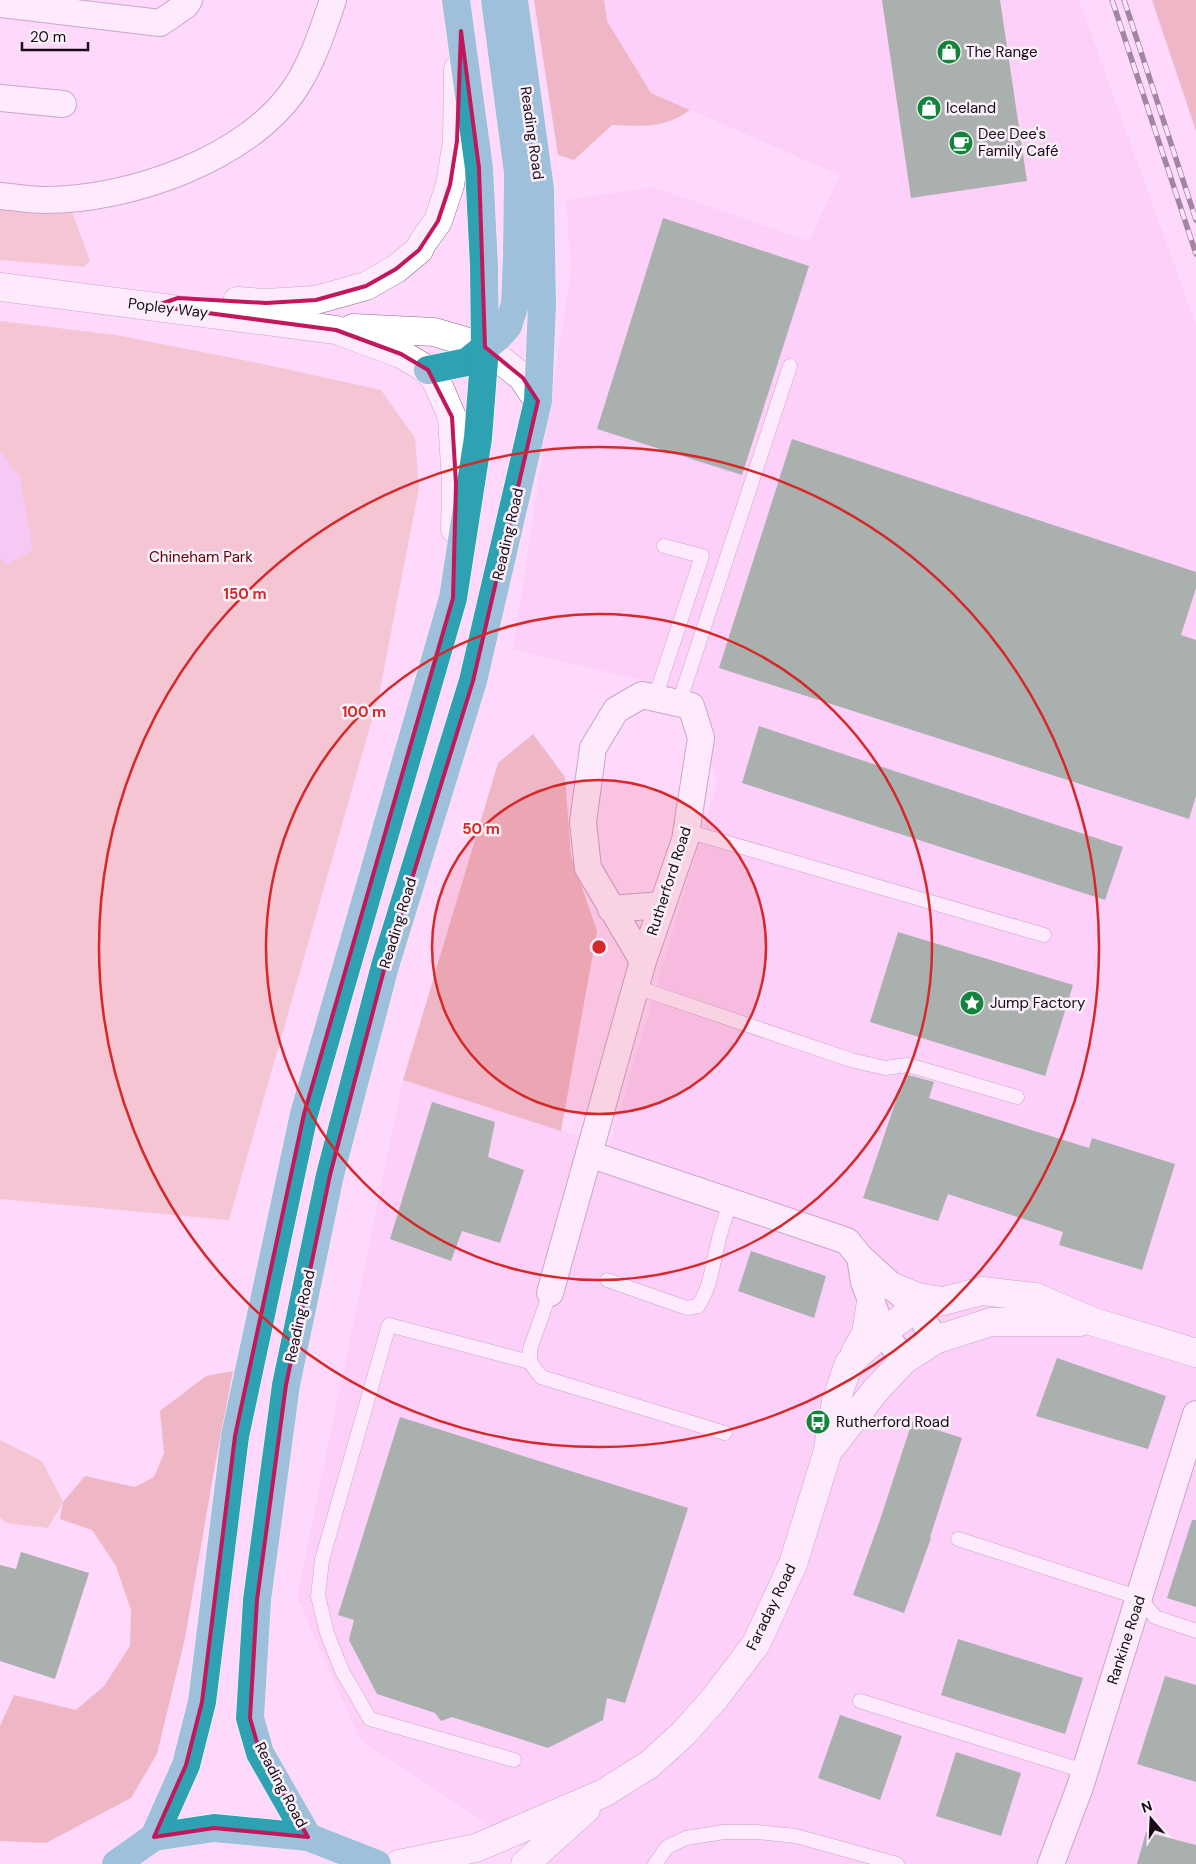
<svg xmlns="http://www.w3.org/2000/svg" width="1196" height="1864" viewBox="0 0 1196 1864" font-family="'DM Sans',sans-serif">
<rect width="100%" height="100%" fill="#fed9fb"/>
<polygon fill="#fac6f5" points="604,0 1079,0 1196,325 1196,1864 548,1864 360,1740 297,1597 403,1080 609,1146 717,783 690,692 513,649 571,269 566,200 653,187 809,241 840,175 651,93 607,21"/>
<g fill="#edada2">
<polygon points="0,195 67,198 90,261 84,267 0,260"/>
<polygon points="0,321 116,335 263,364 381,390 415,438 419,488 379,695 229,1220 0,1199"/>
<polygon points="0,1440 42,1461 63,1502 48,1528 6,1523 0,1517"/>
</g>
<g fill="#dd8f83">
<path d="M 534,0 L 604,0 L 607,21 L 651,93 L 690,110 C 665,129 642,126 612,125 L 574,160 L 558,155 Z"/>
<polygon points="1152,0 1196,0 1196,131"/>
<polygon points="533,734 565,777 571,856 597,931 561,1131 403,1080 498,763"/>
<polygon points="233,1371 214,1471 185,1638 157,1754 131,1798 46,1843 0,1841 0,1726 14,1695 76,1710 104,1686 130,1646 131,1610 116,1566 92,1530 60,1519 63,1502 85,1476 135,1487 154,1477 164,1453 160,1411 206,1376"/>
</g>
<polygon fill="#efb4ea" points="0,451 20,477 33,550 7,565 0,559"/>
<g fill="#437f50">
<polygon points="882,0 1000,0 1027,181 911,198"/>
<polygon points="663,218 809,266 742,475 597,429"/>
<polygon points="792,439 1196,572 1196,588 1181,635 1196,640 1196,796 1189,819 719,668"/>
<polygon points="759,726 1123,847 1105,900 742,783"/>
<polygon points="898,932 1073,985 1045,1076 870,1022"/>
<polygon points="905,1074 934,1082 929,1098 1089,1148 1092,1138 1175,1164 1142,1270 1059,1245 1063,1232 948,1194 938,1221 863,1198"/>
<polygon points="432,1102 495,1122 488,1157 524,1170 500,1243 462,1231 451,1261 390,1239"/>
<polygon points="751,1251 826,1276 814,1318 738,1291"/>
<polygon points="1057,1358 1166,1396 1148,1449 1036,1416"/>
<polygon points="400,1417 688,1508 625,1703 607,1698 603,1720 548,1748 452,1717 441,1721 435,1713 377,1694 349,1640 354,1620 338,1615"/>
<polygon points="912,1422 962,1438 930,1537 931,1538 904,1613 853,1595 880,1520"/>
<polygon points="1192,1520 1196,1520 1196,1607 1167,1598"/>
<polygon points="21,1552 89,1573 55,1679 0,1661 0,1565 16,1569"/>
<polygon points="958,1639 1083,1678 1065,1734 941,1695"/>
<polygon points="1165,1676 1196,1685 1196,1782 1137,1764"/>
<polygon points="840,1715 902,1736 880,1800 818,1778"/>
<polygon points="956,1752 1021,1773 1001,1836 936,1816"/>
<polygon points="1146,1832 1196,1845 1196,1864 1137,1864"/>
</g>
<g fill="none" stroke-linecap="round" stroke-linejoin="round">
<defs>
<g id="lane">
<polyline points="655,698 702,556 664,546"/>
<polyline points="679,703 790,366"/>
<polyline points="687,831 1044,935"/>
<polyline points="636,987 851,1060 885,1068 908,1065 1017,1097"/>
<path d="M 607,1280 L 687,1308 L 698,1306 C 711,1287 712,1266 718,1243 C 721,1229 726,1216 730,1202"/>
<polyline points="550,1293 530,1349 530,1362 541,1377 725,1433"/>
<polyline points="958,1539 1140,1598 1155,1617 1196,1631"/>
<polyline points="860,1701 1084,1771"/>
<polyline points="514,1760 370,1719 342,1671 327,1633 318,1596 322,1560 389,1325 530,1362"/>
<polyline points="655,1864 667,1847 686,1838 724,1832 757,1832 796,1836 897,1864"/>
</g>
<g id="street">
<polyline points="0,4 160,23 186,5 189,0"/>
<polyline points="0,98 63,104"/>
<path d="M 0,196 C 15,197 30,200 45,200 C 129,200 249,159 296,87 C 313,61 323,29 333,0"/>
<polyline points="611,909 662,905"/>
<polyline points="589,1154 847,1241 860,1257 916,1308 935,1340"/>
<polyline points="860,1257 864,1282 883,1332 904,1360"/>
<polyline points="550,1293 643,961 685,840 701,738 691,706 642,695 616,710 593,748 583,822 588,868 643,961"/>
<polyline points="1051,1864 1080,1787 1196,1414"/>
</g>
<g id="secondary">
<polyline points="0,287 336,330 401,354 428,370 437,382 452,417 456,484 455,529"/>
<polyline points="237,301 266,303 316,300 366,286 396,269 419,250 423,242 438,221 450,185 457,141 458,69"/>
<polyline points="353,328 434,332 485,347 523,378 538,401"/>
<polyline points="893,1287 917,1297 942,1301"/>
<polyline points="855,1353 866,1333 871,1302"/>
<polyline points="829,1450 875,1391 904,1360 935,1340 991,1322 1080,1322"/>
<polyline points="399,1864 476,1848 604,1793 650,1764 684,1733 715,1698 756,1644 793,1564 827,1454 836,1401 849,1363 883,1332 916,1308 982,1291 1035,1297 1094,1322 1196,1353"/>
<polyline points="525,1864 586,1809"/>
</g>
<g id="highway">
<polyline points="428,370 467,362 498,337 508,326 515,304 517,256 518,173 495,0"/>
<polyline points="154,1837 186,1765 202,1702 235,1436 304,1114 453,598 478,438 485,347 484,266 479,168 456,0"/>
<polyline points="308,1837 260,1753 250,1718 257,1600 286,1385 330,1175 385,966 473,681 538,401 542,305 540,189 514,0"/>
<polyline points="116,1864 154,1837 214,1828 308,1837 377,1864"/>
</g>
</defs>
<use href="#lane" stroke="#8d658a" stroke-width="15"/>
<use href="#street" stroke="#8d658a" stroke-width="28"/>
<use href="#secondary" stroke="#8d658a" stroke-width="29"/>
<use href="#highway" stroke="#fff" stroke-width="29"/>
<use href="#lane" stroke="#fff" stroke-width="14"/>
<use href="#street" stroke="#fff" stroke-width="26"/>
<use href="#secondary" stroke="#fff" stroke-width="28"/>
<use href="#highway" stroke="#2ea2b2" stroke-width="28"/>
<defs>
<g id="rail">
<polyline points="1112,0 1196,254"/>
<polyline points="1124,0 1196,220"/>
</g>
</defs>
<use href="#rail" stroke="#332232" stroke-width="5.5"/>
<use href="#rail" stroke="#faf0f9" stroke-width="4" stroke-dasharray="11" stroke-linecap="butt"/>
</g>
<path d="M0 0H1196V1864H0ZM 461,31 L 479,168 L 485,347 L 523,378 L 538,401 L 473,681 L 385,966 L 330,1175 L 286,1385 L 257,1600 L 250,1718 L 260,1753 L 308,1837 L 214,1828 L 154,1837 L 186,1765 L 202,1702 L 235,1436 L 304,1114 L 453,598 L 456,484 L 452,417 L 428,370 L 401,354 L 336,330 L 155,306 L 178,298 L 266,303 L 316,300 L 366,286 L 396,269 L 419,250 L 438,221 L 450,185 L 457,141 Z" fill="#fed9fb" fill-opacity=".55" fill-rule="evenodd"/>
<path fill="none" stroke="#c2185b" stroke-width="4" stroke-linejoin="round" d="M 461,31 L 479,168 L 485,347 L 523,378 L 538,401 L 473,681 L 385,966 L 330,1175 L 286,1385 L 257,1600 L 250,1718 L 260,1753 L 308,1837 L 214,1828 L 154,1837 L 186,1765 L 202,1702 L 235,1436 L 304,1114 L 453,598 L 456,484 L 452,417 L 428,370 L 401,354 L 336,330 L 155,306 L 178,298 L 266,303 L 316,300 L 366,286 L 396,269 L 419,250 L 438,221 L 450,185 L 457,141 Z"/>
<circle cx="599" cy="947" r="167" fill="#d62828" fill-opacity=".12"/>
<g fill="none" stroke="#d62828" stroke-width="2.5">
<circle cx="599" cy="947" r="167"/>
<circle cx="599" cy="947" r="333"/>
<circle cx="599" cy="947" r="500"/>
</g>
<defs>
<symbol id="shop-disc" viewBox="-11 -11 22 22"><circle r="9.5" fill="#13843b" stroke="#faf0f9"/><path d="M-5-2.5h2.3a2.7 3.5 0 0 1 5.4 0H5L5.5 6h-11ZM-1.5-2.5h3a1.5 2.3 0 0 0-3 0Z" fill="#fff"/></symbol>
<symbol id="cafe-disc" viewBox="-11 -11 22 22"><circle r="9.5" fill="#13843b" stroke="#faf0f9"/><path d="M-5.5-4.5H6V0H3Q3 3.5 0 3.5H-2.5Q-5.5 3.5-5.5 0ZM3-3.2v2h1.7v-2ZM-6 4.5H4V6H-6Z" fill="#fff"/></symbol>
<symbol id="sight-disc" viewBox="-11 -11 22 22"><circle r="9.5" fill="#13843b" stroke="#faf0f9"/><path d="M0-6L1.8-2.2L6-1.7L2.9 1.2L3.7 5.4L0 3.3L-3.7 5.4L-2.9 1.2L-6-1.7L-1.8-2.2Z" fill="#fff"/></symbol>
<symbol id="bus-disc" viewBox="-11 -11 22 22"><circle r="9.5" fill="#13843b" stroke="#faf0f9"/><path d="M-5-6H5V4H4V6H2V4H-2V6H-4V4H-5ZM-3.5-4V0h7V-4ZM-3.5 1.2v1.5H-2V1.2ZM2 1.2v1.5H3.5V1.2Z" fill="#fff"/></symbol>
</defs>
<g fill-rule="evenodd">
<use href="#shop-disc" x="935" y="38" width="28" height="28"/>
<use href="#shop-disc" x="915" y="94" width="28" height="28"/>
<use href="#cafe-disc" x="947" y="129" width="28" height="28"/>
<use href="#sight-disc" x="958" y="989" width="28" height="28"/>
<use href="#bus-disc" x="804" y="1408" width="28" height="28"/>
</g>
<g text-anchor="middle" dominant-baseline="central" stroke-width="5" stroke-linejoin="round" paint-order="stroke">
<g font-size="15" fill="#190a18" stroke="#faf0f9" text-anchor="start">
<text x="966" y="52">The Range</text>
<text x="946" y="108">Iceland</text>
<text x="978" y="134">Dee Dee's<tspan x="978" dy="17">Family Café</tspan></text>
<text x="990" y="1003">Jump Factory</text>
<text x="836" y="1422">Rutherford Road</text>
</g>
<g font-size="15" fill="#190a18" stroke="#faf0f9">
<text transform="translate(532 133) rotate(82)">Reading Road</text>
<text transform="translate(168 308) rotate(7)">Popley Way</text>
<text transform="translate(508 534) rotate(-77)">Reading Road</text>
<text transform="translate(669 881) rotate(-72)">Rutherford Road</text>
<text transform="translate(398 923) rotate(-73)">Reading Road</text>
<text transform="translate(300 1316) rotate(-78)">Reading Road</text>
<text transform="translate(771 1607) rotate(-64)">Faraday Road</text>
<text transform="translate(1126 1640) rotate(-72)">Rankine Road</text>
<text transform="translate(281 1785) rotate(62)">Reading Road</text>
</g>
<g font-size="15" fill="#600000" stroke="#faf0f9">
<text x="201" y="557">Chineham Park</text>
</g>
</g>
<circle cx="599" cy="947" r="8" fill="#d62828" stroke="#faf0f9" stroke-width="2.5"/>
<g font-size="15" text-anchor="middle" font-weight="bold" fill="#d62828" stroke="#faf0f9" stroke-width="5" stroke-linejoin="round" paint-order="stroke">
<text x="245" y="599">150 m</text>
<text x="364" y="717">100 m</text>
<text x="481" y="834">50 m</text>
</g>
<g transform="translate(1151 1819) rotate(341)" stroke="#faf0f9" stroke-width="4" paint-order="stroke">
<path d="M0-4L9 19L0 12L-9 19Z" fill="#190a18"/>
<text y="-8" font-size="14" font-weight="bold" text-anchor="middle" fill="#190a18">N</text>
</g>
<path d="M22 42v8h66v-8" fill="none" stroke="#190a18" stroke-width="2.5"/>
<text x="30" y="42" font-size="15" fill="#190a18" stroke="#faf0f9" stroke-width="4" paint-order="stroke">20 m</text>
</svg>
